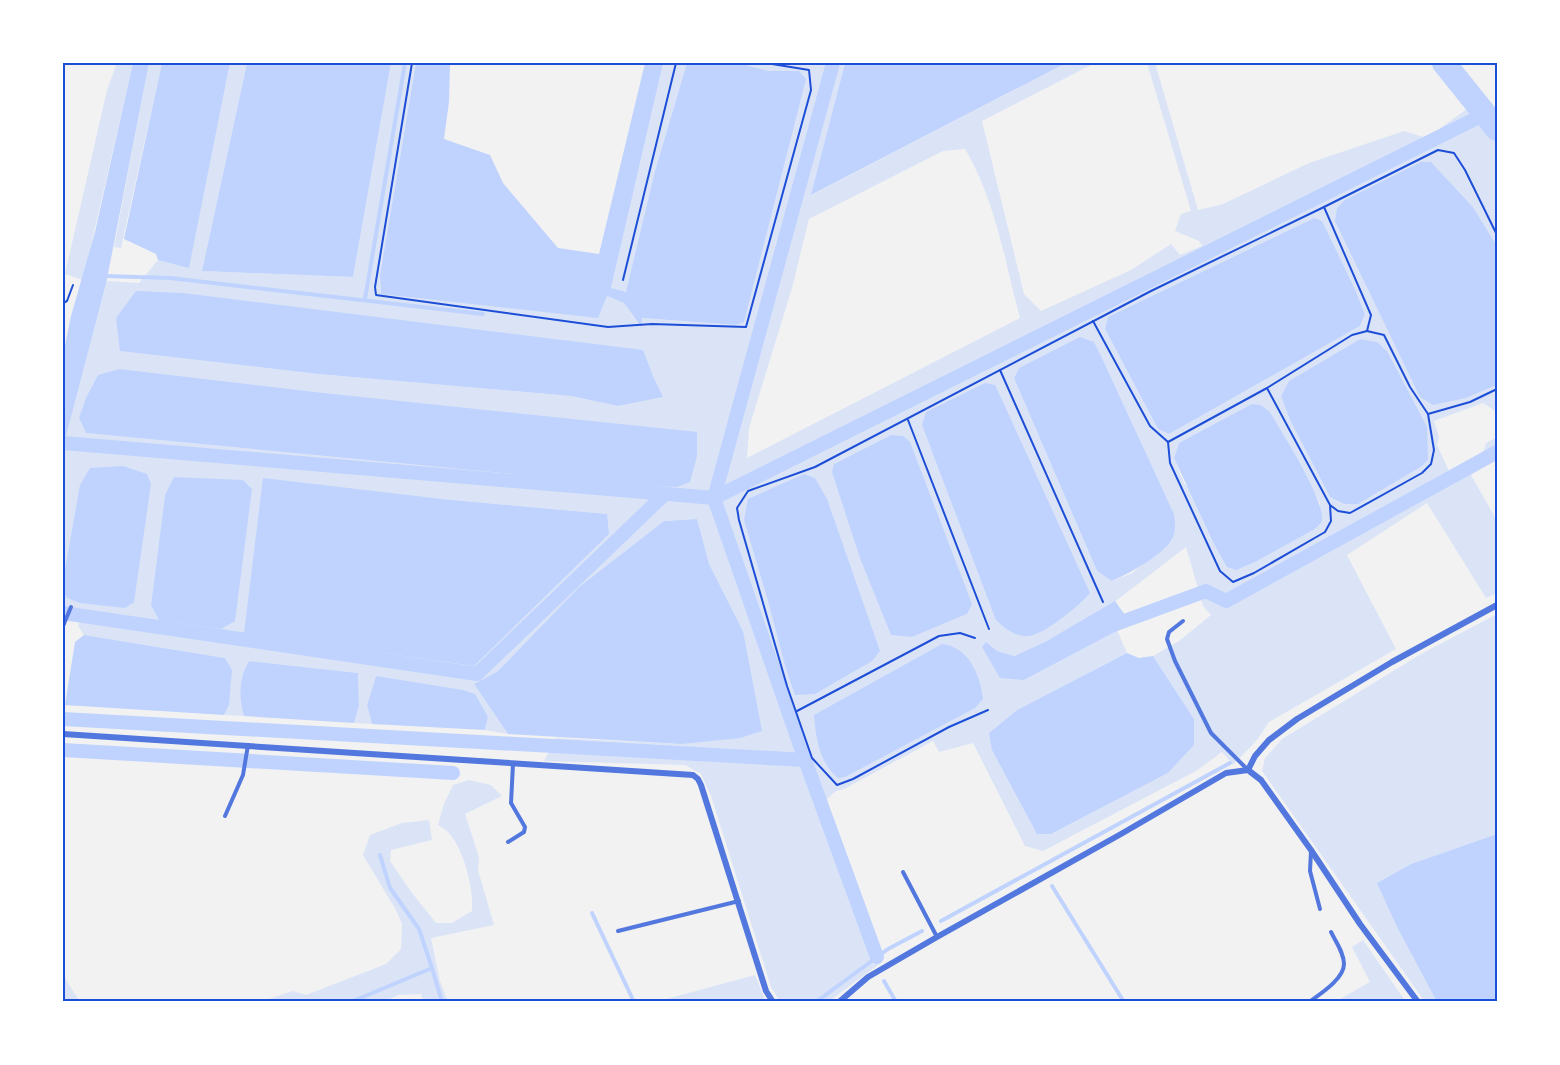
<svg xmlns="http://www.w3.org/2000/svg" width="1560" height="1065" viewBox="0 0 1560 1065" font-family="'Open Sans',sans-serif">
<rect width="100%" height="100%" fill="#f2f2f2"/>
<g fill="#dbe4f7" fill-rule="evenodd">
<polygon points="117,63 133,63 83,280 65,274 107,90"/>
<polygon points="149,63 162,63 121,248 114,247"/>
<path d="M 230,63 L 247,63 L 202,271 L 353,277 L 391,63 L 416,63 L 380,275 L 381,294 L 607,296 L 624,303 L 640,327 L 642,318 L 735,325 L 799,71 L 769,71 L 739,63 L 845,63 L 812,195 L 1066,63 L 1095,63 L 982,121 L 1024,294 L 1041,311 L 1131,270 L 1171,244 L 1180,255 L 1202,246 L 1199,241 L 1175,231 L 1181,214 L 1191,211 L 1147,63 L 1155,63 L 1198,210 L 1223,204 L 1309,163 L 1404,131 L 1427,138 L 1468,108 L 1497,139 L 1497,246 L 1473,207 L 1431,162 L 1466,398 L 1497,385 L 1497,412 L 1483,403 L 1434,421 L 1439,437 L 1437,445 L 1449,471 L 1339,534 L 1224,595 L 1229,604 L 1470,473 L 1497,521 L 1497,593 L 1486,598 L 1427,503 L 1347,555 L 1396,649 L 1269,722 L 1257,740 L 1233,765 L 1222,752 L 1196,771 L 1043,851 L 1025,846 L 973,743 L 939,752 L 933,741 L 844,789 L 836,791 L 827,799 L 830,812 L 882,962 L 828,1002 L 780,1002 L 771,987 L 711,796 L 701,774 L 685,765 L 544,761 L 556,738 L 681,744 L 695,741 L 743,631 L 709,564 L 696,519 L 664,521 L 579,587 L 498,671 L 474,684 L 508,734 L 485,730 L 488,717 L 376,676 L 367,705 L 372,724 L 354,723 L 359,706 L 358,673 L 249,661 C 239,676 238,699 244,716 L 224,715 L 229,705 L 225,658 L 84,635 L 78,626 L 85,610 L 76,611 L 63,607 L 63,448 L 107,281 L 139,283 L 158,260 L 189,267 ZM 965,149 C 995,199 1005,262 1020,318 L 747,458 L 749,428 L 792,288 L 809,219 L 943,151 ZM 1314,218 L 1322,222 L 1354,287 L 1365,314 L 1360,326 L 1169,434 L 1158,429 L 1105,329 L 1108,317 ZM 1360,339 L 1377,342 L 1387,351 L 1344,504 L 1330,497 L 1290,420 L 1281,396 L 1289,381 ZM 1094,342 L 1174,514 L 1172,540 L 1132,573 L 1113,581 L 1097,571 L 1014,378 L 1019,368 ZM 121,351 L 653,376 L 662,397 L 618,406 L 571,396 L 318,374 ZM 120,369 L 333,394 L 677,487 L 638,486 L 86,433 L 79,418 ZM 1261,405 L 1270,412 L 1320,503 L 1320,525 L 1257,561 L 1184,483 L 1174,458 L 1179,443 ZM 922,425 L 1048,627 L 931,448 ZM 891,435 L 967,614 L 912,637 L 891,635 L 834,464 ZM 174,478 L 151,605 L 165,495 ZM 442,499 L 607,514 L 244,632 ZM 1186,547 L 1203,606 L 1211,615 L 1179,641 L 1153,656 L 1194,719 L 1194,745 L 1168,773 L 1051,834 L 989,733 L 1017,710 L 1127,653 L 1117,630 L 1024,680 L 986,642 L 997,651 L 1013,656 L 1045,642 L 1108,607 Z"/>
<polygon points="661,63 687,63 655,171 627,292 611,289"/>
<polygon points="1497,437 1497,459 1479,468 1486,443"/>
<polygon points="1497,614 1497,834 1411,864 1378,883 1397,927 1437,1002 1425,1002 1262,771 1265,758 1282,739 1421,654"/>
<path d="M 469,780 L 491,785 L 502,796 L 465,814 L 479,857 L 478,870 L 494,925 L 431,938 L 440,981 L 448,1002 L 424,1002 L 421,994 L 398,995 L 384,1002 L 260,1002 L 293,991 L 306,995 L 386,964 L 401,949 L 402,924 L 396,910 L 363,855 L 370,835 L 402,823 L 429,820 L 432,840 L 391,850 L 390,861 L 412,893 L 436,923 L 452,923 L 472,911 C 474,889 464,850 449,833 C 446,830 442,827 438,825 L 444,804 L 453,785 Z"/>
<polygon points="1363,940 1406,1002 1335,1002 1370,982 1352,947"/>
<polygon points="63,975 80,1002 63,1002"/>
<polygon points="755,975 766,1002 655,1002"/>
</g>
<g fill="#bfd3fe">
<polygon points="133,63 149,63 106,284 63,448 63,355 71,316 95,232"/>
<polygon points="162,63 230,63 189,268 158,260 156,254 124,239"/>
<polygon points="247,63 391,63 353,277 202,271"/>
<polygon points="416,63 450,63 449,102 444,139 490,155 503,183 558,248 599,254 645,63 663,63 611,288 626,292 655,171 687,63 739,63 769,71 799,71 806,79 744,322 735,325 642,318 641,327 624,303 607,296 598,318 381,294 380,275"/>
<polygon points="845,63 1066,63 811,195"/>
<polygon points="1421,162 1431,162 1473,207 1497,246 1497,385 1466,398 1433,405 1420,397 1335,221 1337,208 1345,200"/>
<polygon points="1314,218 1322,221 1354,287 1365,314 1360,326 1169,434 1158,429 1105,329 1108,317"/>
<polygon points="136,291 183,293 643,350 653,376 663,397 618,406 571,396 318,374 120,351 116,318"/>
<path d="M 1080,337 L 1094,342 L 1101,356 L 1174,514 C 1175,522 1176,529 1173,537 C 1167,553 1128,574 1112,581 L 1097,571 L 1014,378 L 1019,368 Z"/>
<polygon points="1360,339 1377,342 1387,351 1427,427 1428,460 1422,466 1358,504 1344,504 1330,497 1290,420 1281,396 1289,381"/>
<polygon points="120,369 333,394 697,432 697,456 690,482 677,487 638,486 86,433 79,418 86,398 98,375"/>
<path d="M 985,383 L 995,385 L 1003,402 L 1090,593 C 1080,605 1045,634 1029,636 C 1016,637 1005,629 996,620 L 922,425 L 926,412 Z"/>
<path d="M 1252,404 L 1261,405 L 1270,412 C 1282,433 1325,500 1322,520 C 1321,525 1317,527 1313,530 L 1257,561 L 1236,570 L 1227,567 L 1214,544 L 1174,458 L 1179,443 Z"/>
<polygon points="891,435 903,436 910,442 972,604 967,614 912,637 891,635 860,558 832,472 834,464"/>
<polygon points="123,466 147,474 151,484 134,602 125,608 80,603 67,598 63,590 63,581 80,485 90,468"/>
<polygon points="804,474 815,478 827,499 880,651 872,661 815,694 795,695 786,669 768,601 744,520 748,499"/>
<polygon points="174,477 243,480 252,489 235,621 221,629 159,620 151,605 165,495"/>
<polygon points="263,478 442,499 607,514 609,534 474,666 244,633"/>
<polygon points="697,519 709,564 743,631 762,731 740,738 681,744 508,734 474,684 498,671 579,587 664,521"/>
<polygon points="1115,601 1125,615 1124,627 1024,680 1000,678 982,647 986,642 997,651 1014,656 1045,642"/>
<polygon points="84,635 225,658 232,670 229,705 224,715 65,705 75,642"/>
<path d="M 942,644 C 969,647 980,675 983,699 L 975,708 L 845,777 L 838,778 C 819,762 816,739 814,715 Z"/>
<polygon points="1127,653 1139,658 1153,656 1194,719 1194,745 1168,773 1051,834 1037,834 992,750 989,733 1017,710"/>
<path d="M 249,661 L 358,673 L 359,706 L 354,723 L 244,716 C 238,699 239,676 249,661 Z"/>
<polygon points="376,676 463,690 475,694 488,717 485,730 372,724 367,705"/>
<polygon points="1497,834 1497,1002 1437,1002 1397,927 1377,883 1411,864"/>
</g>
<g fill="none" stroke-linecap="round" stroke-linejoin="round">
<g stroke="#bfd3fe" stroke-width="4">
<polyline points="104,276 170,278 483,314"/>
<polyline points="365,299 405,63"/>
<polyline points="1052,886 1124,1002"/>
<polyline points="592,913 634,1002"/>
<polyline points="941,921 1230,763"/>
<polyline points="432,968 442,1002"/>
<polyline points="884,981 896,1002"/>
<polyline points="351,1002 432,968 419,929 390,888 380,855"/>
<polyline points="816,1002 888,949 922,931"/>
</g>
<g stroke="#bfd3fe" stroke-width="14">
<polyline points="833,63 714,498 805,760 877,957"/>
<polyline points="63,443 714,498 1485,114"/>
<polyline points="63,613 477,674 665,494"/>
<polyline points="1108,627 1206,591 1226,601 1497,452"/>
<polyline points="63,719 805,760"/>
<polyline points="63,750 453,773"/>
</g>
<polyline stroke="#bfd3fe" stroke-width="24" points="1444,63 1497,129"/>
<g stroke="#1d4ed8" stroke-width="2">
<polyline points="412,63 375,287 376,295 608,327 652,324 746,327 811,90 809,70 766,63"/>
<polyline points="623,280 676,63"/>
<polyline points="63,303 67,301 73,285"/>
<polyline points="1093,321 1150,426 1168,442"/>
<polyline points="1367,331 1371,315 1324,207 1438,150 1454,153 1465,170 1497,235"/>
<polyline points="1000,370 1103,602"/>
<polyline points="1267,388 1352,335 1367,331 1384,335 1410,387 1428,414 1434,450 1431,464 1422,473 1350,513 1338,511 1330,505 1267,388 1168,442 1170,463 1220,571 1233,582 1254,573 1325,532 1331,521 1330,505"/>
<polyline points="1428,414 1470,402 1497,389"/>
<polyline points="908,420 989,629"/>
<polyline points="988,710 949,727 853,779 837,785 812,758 787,686 739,520 737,508 748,491 815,467 1151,291 1324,207"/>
<polyline points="797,711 939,636 960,633 975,638"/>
</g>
<g stroke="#5277de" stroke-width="4">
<polyline points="1183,621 1169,632 1167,639 1175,661 1211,733 1248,770"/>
<polyline points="63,626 71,607"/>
<polyline points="225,816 243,775 248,745"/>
<polyline points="508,842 524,832 525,827 511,803 513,764"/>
<polyline points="1311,851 1310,871 1320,909"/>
<polyline points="903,872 937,937"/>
<polyline points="618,931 739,901"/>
<path d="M 1309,1002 C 1320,994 1344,979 1344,964 C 1344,953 1336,942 1331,932"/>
</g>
<g stroke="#5277de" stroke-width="6">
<polyline points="63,734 693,775 698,779 701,785 766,991 773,1002"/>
<polyline points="1248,770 1255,756 1269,740 1297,719 1392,662 1497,605"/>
<polyline points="839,1002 868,977 937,937 1121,834 1226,773 1248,770 1261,780 1311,850 1360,924 1418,1002"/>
</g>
</g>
<rect width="1560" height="1065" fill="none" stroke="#ffffff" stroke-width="129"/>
<rect x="64" y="64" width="1432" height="936" fill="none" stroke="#1d4ed8" stroke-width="2"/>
</svg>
